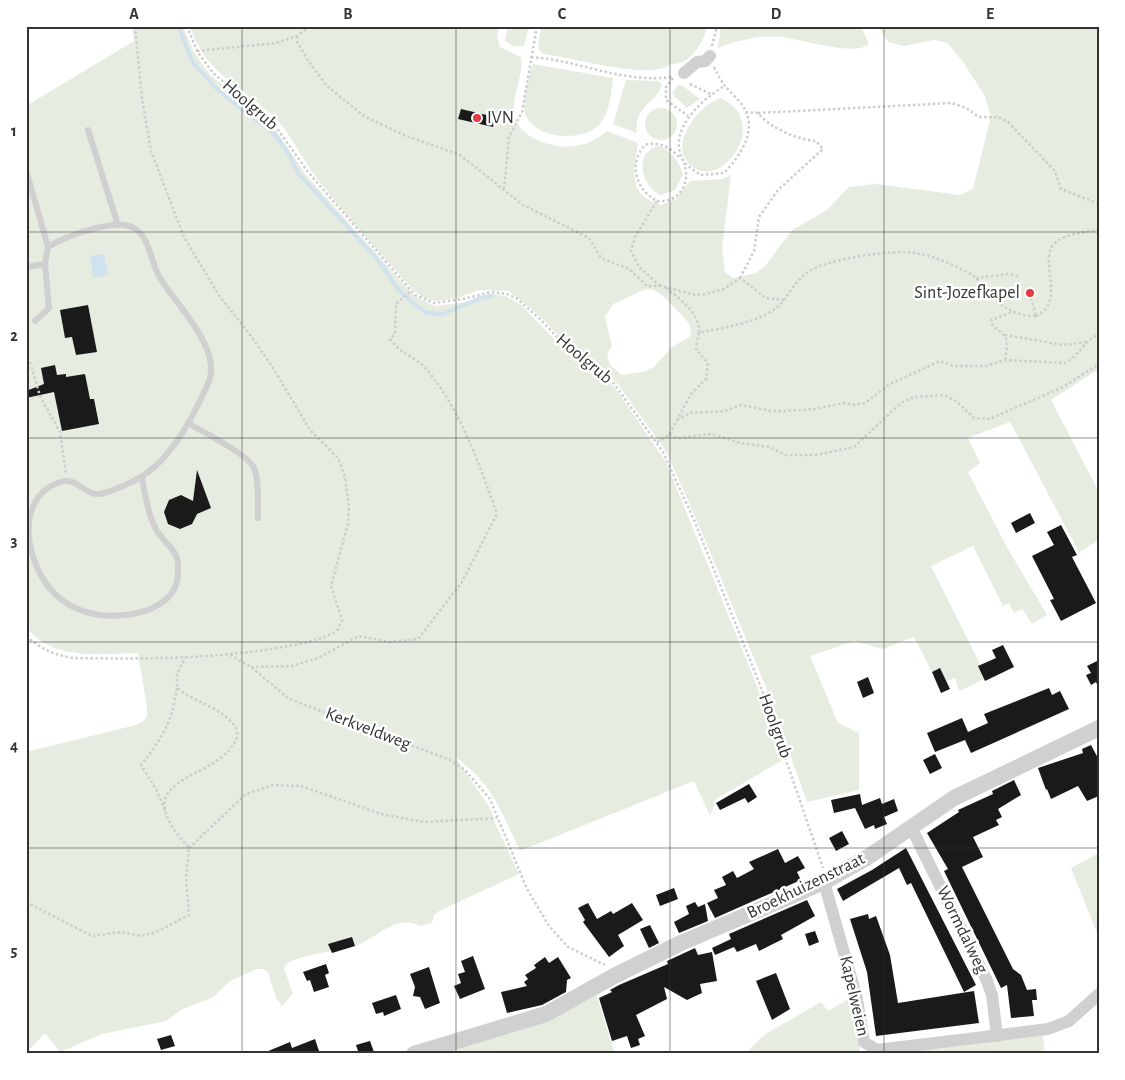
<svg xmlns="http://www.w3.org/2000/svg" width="1125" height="1080" viewBox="0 0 1125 1080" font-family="'Alegreya Sans',sans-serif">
<rect width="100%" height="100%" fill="#fff"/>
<g fill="#e6ecdf" fill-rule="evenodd">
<path d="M 132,26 L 183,26 L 194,52 L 210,75 L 273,126 L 306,175 L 414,296 L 435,306 L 467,302 L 491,294 L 506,296 L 521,305 L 570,355 L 600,373 L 615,388 L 666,462 L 757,686 L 781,761 L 716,799 L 710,816 L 694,781 L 520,851 C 501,811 493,784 455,757 L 492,811 L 494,821 L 519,874 L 439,911 L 434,915 L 432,923 L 420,926 C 397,912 375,940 353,947 C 340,951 288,955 284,968 L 293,994 L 282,1006 L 276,998 L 268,972 L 263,969 L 257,969 L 230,981 L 213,997 L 183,1009 L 166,1021 L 102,1034 L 60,1052 L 45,1033 L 26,1053 L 26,752 L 132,726 C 137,724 145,722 147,715 C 149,710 139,664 138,653 C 102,654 49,661 26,626 L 26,106 L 134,41 Z"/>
<path d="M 190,26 L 499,26 L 497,37 L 500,47 L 521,57 C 524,75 512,94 514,113 C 518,139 554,149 576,146 C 588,144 598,139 607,131 L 638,143 C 635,170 625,194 661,205 L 676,199 L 690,181 L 723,179 L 731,175 L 722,248 L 725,272 L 733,278 L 756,273 L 766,265 L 792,230 L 827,210 L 849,187 L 875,184 L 960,195 L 973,189 L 991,116 L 985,96 L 963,62 L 948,43 L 934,40 L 904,46 L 888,42 L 878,26 L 1099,26 L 1099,369 L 1051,400 L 1099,492 L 1099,540 L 1079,552 L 1010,422 L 968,438 L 980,463 L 968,472 L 1008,549 L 1047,615 L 1032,624 L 1022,609 L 1014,613 L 1009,603 L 1003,606 L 973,546 L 931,566 L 987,678 L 959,691 L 955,678 L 938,684 L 914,637 L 883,649 L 854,641 L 810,656 L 838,723 L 859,733 L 859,790 L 807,802 L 766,687 L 700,528 L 667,453 L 617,383 L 595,363 L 572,350 L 541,317 L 509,291 L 479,290 L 458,298 L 435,301 L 424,298 L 414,291 C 380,252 344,214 313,173 C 301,157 292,137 279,122 C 247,88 205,76 190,26 ZM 652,289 L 662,295 L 687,321 L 690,325 L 691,336 L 672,347 L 654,367 L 643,372 L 622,375 L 610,365 L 607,354 L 612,346 L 605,317 L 613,304 L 644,290 Z"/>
<polygon points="508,26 529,26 524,46 513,46 505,41"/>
<path d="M 541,26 L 708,26 C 702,43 692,65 671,64 C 651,81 571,57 543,54 L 538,48 Z"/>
<path d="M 721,26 L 861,26 L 869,44 C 855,57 801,39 782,37 C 760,35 738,40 718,48 Z"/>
<path d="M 533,64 L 613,78 C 611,93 610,113 599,125 C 581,143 533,139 525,113 C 522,104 525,95 527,86 C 529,79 530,70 533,64 Z"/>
<path d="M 626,80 L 658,81 L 662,84 C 657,104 633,105 637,133 L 613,124 Z"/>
<polygon points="678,85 683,86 700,99 687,108 672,94"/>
<path d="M 721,98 C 776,123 713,203 685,158 C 673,138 702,103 721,98 Z"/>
<circle cx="661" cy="124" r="16"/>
<path d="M 658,146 C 671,149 679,162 683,174 L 675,190 L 661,195 C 641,187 633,153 658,146 Z"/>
<polygon points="1099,853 1099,938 1071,868"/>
<polygon points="596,994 615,1054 435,1054"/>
<polygon points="852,997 860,1044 859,1054 745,1054 764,1035 821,1002 828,1011"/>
<polygon points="1043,1036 1045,1054 876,1054"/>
</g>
<polygon fill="#cfe2ee" points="104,254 108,275 93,278 90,256"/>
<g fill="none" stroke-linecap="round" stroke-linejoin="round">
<polyline stroke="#cfe2ee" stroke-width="4" points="178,26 193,63 219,91 274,134 289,154 298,173 378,260 398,289 414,304 426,313 443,314 480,298 492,296"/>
</g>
<g fill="#1a1a1a">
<polygon points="461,109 495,117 493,127 458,119"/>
<polygon points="88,305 97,352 76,355 72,337 65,338 60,310"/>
<polygon points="55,365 57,375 66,374 66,377 85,374 90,399 94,399 99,424 62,431 54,392 26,398 26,391 44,384 41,368"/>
<polygon points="197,470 211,508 197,514 192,524 180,529 168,524 164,512 169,500 181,495 193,501"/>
<polygon points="1030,513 1035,523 1016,533 1011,523"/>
<polygon points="1061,525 1077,555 1072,557 1096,603 1061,621 1050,600 1054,599 1032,556 1054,545 1047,532"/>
<polygon points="1003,645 1014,667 985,681 978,666 996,658 992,650"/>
<polygon points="1099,660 1099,689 1096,682 1091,685 1086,675 1091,673 1087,666"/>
<polygon points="940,668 950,689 941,693 932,672"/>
<polygon points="868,677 874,693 863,698 857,682"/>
<polygon points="1049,688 1052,695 1060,691 1069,709 971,753 965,740 935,752 927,733 962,718 968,732 988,723 984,714"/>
<polygon points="1091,745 1099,760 1099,796 1087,801 1078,786 1051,799 1047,789 1046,790 1038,768 1083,753 1082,749"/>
<polygon points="935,754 942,768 930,774 923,760"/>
<polygon points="1014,780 1021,795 998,809 1002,817 996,820 999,825 973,837 983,857 962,867 1013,969 1021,975 1027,990 1036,989 1037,1000 1032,1000 1034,1016 1011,1018 1007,985 1001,988 944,871 948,869 927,833 959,812 958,810 993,794 992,791"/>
<polygon points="749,784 757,797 748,803 745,798 720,810 716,803"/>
<polygon points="860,794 862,805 880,798 882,804 894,799 898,811 884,817 887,824 875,829 874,825 865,829 855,808 834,813 831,800"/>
<polygon points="842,831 849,844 836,851 829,838"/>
<polygon points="906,848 976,985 964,992 911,883 907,885 899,868 843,901 837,889 872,870"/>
<polygon points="778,849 785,863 798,856 805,868 797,872 801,880 715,918 707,903 718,898 714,890 726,885 722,877 733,871 737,878 754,869 749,862"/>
<polygon points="674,888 678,899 660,906 656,895"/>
<polygon points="807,900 815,916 781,935 783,939 759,951 756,944 737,952 734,947 715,955 712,948 731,939 729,934"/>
<polygon points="695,902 698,907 705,904 708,921 679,933 674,922 689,914 686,906"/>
<polygon points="588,903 597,919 611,911 613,914 632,903 643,920 618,935 624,946 609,957 583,922 585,920 578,908"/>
<polygon points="868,914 869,919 876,916 890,955 898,1003 974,991 979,1023 876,1036 867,972 850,919"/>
<polygon points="650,925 659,943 649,948 640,929"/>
<polygon points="815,931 819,942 809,946 805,934"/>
<polygon points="352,937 355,946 332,953 328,944"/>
<polygon points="695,948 698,955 712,952 717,981 700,984 702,993 687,1000 664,987 667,999 636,1015 645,1036 638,1039 640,1045 631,1048 627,1036 612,1041 599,998 612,992 610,990 619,985 668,964 667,961"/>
<polygon points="473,956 485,989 460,999 454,986 461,983 458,974 465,972 461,961"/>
<polygon points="545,957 549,963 558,957 571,978 567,980 566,992 542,1005 507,1013 501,992 527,986 524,982 528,979 525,975 536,968 534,965"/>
<polygon points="326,964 329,973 325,975 329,987 314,992 310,980 307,981 303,972"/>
<polygon points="429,967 440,1003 425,1009 420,997 413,996 415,987 410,974"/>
<polygon points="776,973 790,1009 772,1020 756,981"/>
<polygon points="396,995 401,1009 384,1016 383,1012 376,1014 372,1003"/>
<polygon points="171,1035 175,1046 161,1050 157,1039"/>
<polygon points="315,1039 320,1054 261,1054 290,1042 292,1048"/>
<polygon points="370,1041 374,1052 359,1054 356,1045"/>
</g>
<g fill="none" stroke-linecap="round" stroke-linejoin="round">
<g stroke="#cdcdcd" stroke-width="2.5" stroke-dasharray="2.5 2.5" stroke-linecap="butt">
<polyline points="187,26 197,51 213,73 274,124 308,172 415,295 434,303 463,299 491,292 507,294 516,298 540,319 575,356 596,366 610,378 663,452 695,522 762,690 823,868"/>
<polyline points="297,36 297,42 307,59 327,86 364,116 404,135 460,155 523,205 589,238 601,258 629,269 647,286 661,286 695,295 706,294 724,289 740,278 766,298 784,300"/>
<polyline points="712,46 717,26"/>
<polyline points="197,51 276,43 297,36 310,26"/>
<path d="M 531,57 C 579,60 623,84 672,77"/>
<path d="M 714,67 C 723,86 726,87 739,101 C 761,126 742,154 724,173 L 701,175 C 695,171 686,166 683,160 C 667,131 701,100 723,87"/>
<polyline points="673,78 666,87 666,100 688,116"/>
<polyline points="690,84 711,94"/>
<polyline points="758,113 952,103 966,108 979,117 998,117 1008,122 1055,171 1061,189 1099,204"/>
<polyline points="504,189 509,137 522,112 537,26"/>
<path d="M 657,201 C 680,203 691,183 684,163"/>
<path d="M 740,278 L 754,251 L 759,217 L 778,190 L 823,149 L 816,141 C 798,140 770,128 758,113 L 745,112"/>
<polyline points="976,278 1009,274 1018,276"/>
<path d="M 660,286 L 639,267 L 631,251 L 635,237 L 657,201 C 636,190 628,164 645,145 C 660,141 671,148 681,159"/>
<path d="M 666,288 C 680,299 700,313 699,333"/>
<polyline points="1031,298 1036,316"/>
<path d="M 1036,316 C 1067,302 1038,261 1054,244 C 1066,233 1084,233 1099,229"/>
<polyline points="1005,335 1063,345 1087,342"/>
<path d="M 1005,360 C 1008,341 1010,338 993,326 L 991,320 L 1012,312"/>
<polyline points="30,362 40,396 60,432 66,474"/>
<path d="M 677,420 L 690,413 L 725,411 L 741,405 L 771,411 L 785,411 L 814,409 L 845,403 L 853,405 L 865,403 L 890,384 L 940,361 L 953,366 L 986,366 L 1005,360 L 1065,363 C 1079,356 1085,340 1099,334"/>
<polyline points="669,435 678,438 711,434 741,443 769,447 786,455 816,455 854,447 901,403 914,397 944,395 956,401 974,418 990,419 1063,387 1099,364"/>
<path d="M 657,442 L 669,435 L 691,394 L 706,379 L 708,363 L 696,349 L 699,333 C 724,327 753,324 775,309 C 788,299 794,281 808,272 C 826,259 893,249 915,253 C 935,256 958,266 975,277 C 980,281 983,287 987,292 C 1000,306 1017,317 1036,316"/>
<path d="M 26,636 C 41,649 54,655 74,658 C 140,659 207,659 271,649 C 295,645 316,642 337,631 L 342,620 L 331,586 L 348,523 L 349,507 L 345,477 L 338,458 L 310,430 L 273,368 L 246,329 L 220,297 L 184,237 L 151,151 L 142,99 L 135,26"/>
<polyline points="230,655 251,667 289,699 448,759 464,769 490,799 527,889 549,926 568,947 605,965"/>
<path d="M 251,667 L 292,666 L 318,658 L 359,636 L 389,642 L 418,639 L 462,582 L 497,514 C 479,464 462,413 428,371 C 417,358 401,354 390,339 L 395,333 L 396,304 L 411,291"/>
<path d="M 165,810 L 156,789 L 141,765 C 162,738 172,723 177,688"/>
<polyline points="189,848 246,794 273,785 301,786 381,814 424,822 497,818"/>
<path d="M 26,902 L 92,936 L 121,932 L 142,936 L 156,932 L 189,915 L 186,878 L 189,848 C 122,775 211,784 235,742 C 238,737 238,730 234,725 C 220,707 194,702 177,688 L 177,674 L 185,657"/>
</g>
<g stroke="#d0d0d0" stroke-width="6">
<polyline points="88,130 118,225"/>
<polyline points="26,170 48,247"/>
<polyline points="26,267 45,264"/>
<path d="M 35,321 L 49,308 L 45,264 L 48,247 C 64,237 116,217 134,228 C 150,237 151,264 160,278 C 176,305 224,350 208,384 C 193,416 174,455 144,475 C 135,481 106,495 96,494 C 82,492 76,477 60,482 C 12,498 26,567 56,595 C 74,612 100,618 124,615 C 148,613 176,602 178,575 C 178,570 179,564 177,558 C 173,547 163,541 157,531 C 148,515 145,495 142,477"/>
<path d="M 188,423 C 203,432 248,454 254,468 C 260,483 257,502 258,518"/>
</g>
<g stroke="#d0d0d0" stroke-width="12">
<polyline points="684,73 697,62 705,61 710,56"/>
<polyline points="912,829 987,981 992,995 997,1036"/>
<polyline points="824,882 857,999 864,1042 877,1050 1048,1029 1069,1021 1099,994"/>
</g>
<polyline stroke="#d0d0d0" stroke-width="16" points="414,1054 546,1014 614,976 681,943 824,882 868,857 954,798 1099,728"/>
</g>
<path fill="none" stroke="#333" stroke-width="1" stroke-opacity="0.55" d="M 242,26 L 242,1054M 456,26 L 456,1054M 670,26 L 670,1054M 884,26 L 884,1054M 26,232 L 1099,232M 26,438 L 1099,438M 26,642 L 1099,642M 26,848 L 1099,848"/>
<g fill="#e63946" stroke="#fff" stroke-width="2">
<circle cx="477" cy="118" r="5"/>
<circle cx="1030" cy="293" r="5"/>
</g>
<g text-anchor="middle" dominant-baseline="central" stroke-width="5" stroke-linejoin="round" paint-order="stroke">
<g font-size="18" fill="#333" stroke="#fff">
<text transform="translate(250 105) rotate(41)">Hoolgrub</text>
<text transform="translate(584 359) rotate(40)">Hoolgrub</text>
<text transform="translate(775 726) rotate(70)">Hoolgrub</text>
<text transform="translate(368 729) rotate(21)">Kerkveldweg</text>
<text transform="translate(806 886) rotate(-26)">Broekhuizenstraat</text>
<text transform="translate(962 930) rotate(64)">Wormdalweg</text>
<text transform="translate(854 996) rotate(77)">Kapelweien</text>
</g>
<g font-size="18" fill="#333" stroke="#fff" text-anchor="start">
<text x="487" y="118">IVN</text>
<text x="1020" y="293" text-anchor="end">Sint-Jozefkapel</text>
</g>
</g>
<rect width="1125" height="1080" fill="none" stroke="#ffffff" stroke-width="55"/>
<rect x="28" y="28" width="1070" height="1024" fill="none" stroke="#333" stroke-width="2"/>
<g font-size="16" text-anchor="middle" font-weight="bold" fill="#333">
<text x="134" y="19">A</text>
<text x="348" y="19">B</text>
<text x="562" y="19">C</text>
<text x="776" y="19">D</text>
<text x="990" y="19">E</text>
<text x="14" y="136">1</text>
<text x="14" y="341">2</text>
<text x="14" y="546">3</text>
<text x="14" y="751">4</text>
<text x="14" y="956">5</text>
</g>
</svg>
